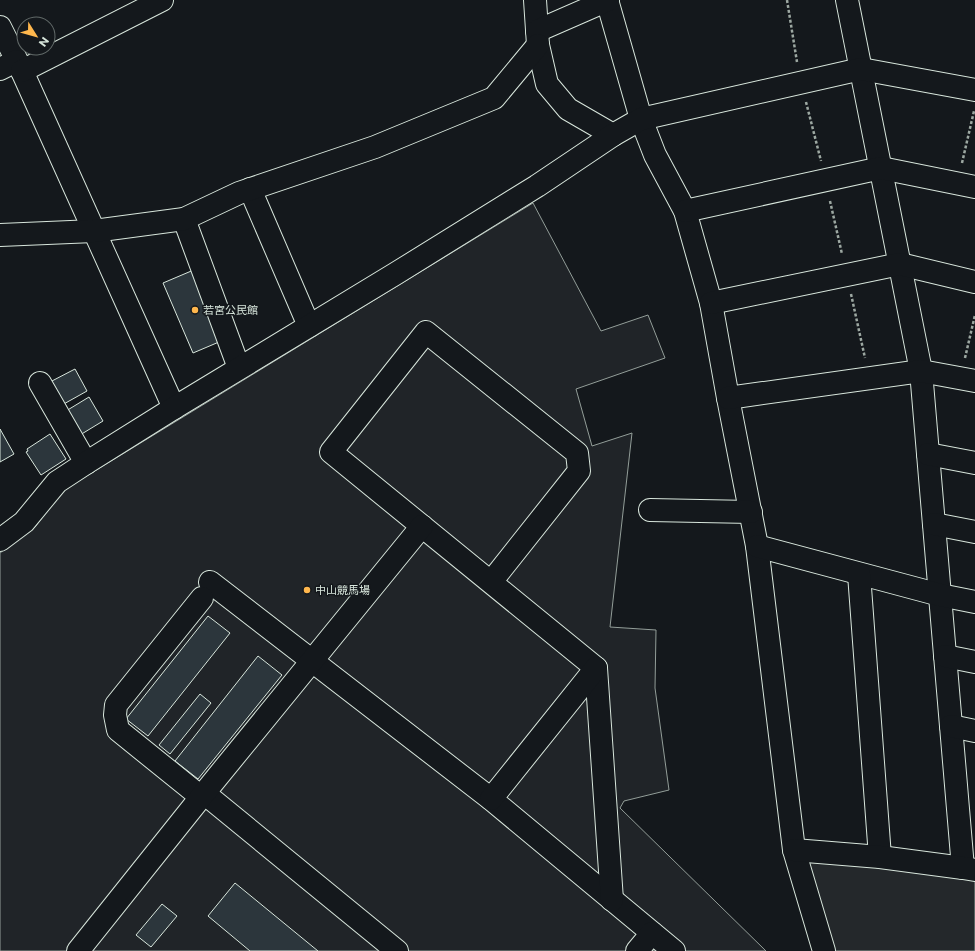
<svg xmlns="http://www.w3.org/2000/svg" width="975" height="951" viewBox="0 0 975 951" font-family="Montserrat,'Noto Sans JP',sans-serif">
<rect width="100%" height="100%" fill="#14181c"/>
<polygon fill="#202428" stroke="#939e99" points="533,203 601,331 648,315 665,358 576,389 592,446 632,433 610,627 656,630 655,688 669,790 624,801 620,808 766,951 0,951 0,553 35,527 62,491"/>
<polygon fill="#24282b" stroke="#939e99" points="806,858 975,873 975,951 832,951"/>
<g fill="#2c363c" stroke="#d8e6dc">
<polygon points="196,269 226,339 193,353 163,283"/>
<polygon points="75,369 87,391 62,405 50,382"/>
<polygon points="89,397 103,421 80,435 66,411"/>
<polygon points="0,429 14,454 0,462"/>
<polygon points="50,434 66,459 41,475 26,452 28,451 27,449"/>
<polygon points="208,616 230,633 148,736 126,719"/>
<polygon points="258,656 282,675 198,779 175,761"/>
<polygon points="200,694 211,703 170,754 159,745"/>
<polygon points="235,883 318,951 250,951 208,916"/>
<polygon points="162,904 177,916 151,947 136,935"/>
</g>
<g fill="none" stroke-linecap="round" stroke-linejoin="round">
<defs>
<g id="minor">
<polyline points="535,0 538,45 547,84 568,109 613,135"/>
<polyline points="607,0 641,119 655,155 685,211 711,303 728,398 757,546 794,850 824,951"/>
<polyline points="847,0 921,371 963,868"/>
<polyline points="0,27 22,71 174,408"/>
<polyline points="537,31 608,0"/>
<polyline points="0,69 16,61"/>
<polyline points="22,71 162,0"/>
<polyline points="250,189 309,326"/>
<polyline points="685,211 881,168 975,187"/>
<polyline points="184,219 239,368"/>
<polyline points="0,235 94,231 184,219 239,193 375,147 494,98 538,45"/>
<polyline points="711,303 900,264 975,282"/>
<polyline points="40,383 86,463"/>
<polyline points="728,398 921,371 975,381"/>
<polyline points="928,454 975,463"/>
<polyline points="650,510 751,512"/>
<polyline points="934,524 975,532"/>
<polyline points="0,540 24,522 57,482 86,463 174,408 395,274 537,186 613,135 641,119 861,69 975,90"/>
<polyline points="757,546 940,595 975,602"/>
<polyline points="859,574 880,857"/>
<polyline points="210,582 491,799 674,951"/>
<polyline points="491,582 579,471 577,453 426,332 331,452 596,668 612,900"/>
<polyline points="945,656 975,662"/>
<polyline points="951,726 975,731"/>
<polyline points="204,793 397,951"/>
<polyline points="201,797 118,730 115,715 116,705 202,598"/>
<polyline points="491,799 596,668"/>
<polyline points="794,850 880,857 963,868 975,870"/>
<polyline points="78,951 201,797 422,526"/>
<polyline points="637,951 652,933"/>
</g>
</defs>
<use href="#minor" stroke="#d8e6dc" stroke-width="24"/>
<g stroke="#9da8a2" stroke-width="2.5" stroke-dasharray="3 2" stroke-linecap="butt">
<polyline points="787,0 797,62"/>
<polyline points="806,102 821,161"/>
<polyline points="962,163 974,111"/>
<polyline points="830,201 842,254"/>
<polyline points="851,294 865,358"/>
<polyline points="965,358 975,315"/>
</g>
<use href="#minor" stroke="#14181c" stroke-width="22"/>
</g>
<g fill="#ffb74d" stroke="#14181c" stroke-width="1.5">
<circle cx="195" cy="310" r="4"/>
<circle cx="307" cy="590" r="4"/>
</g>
<g text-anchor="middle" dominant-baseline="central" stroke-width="3" stroke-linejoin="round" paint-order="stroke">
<g font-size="11" fill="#d8e6dc" stroke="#14181c" text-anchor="start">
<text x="203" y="310">若宮公民館</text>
<text x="315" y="590">中山競馬場</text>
</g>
</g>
<g transform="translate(36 36) rotate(127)"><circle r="19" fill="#14181c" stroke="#626a69"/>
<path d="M0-3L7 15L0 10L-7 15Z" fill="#ffb74d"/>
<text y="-6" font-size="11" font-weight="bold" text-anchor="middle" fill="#d8e6dc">N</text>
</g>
</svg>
